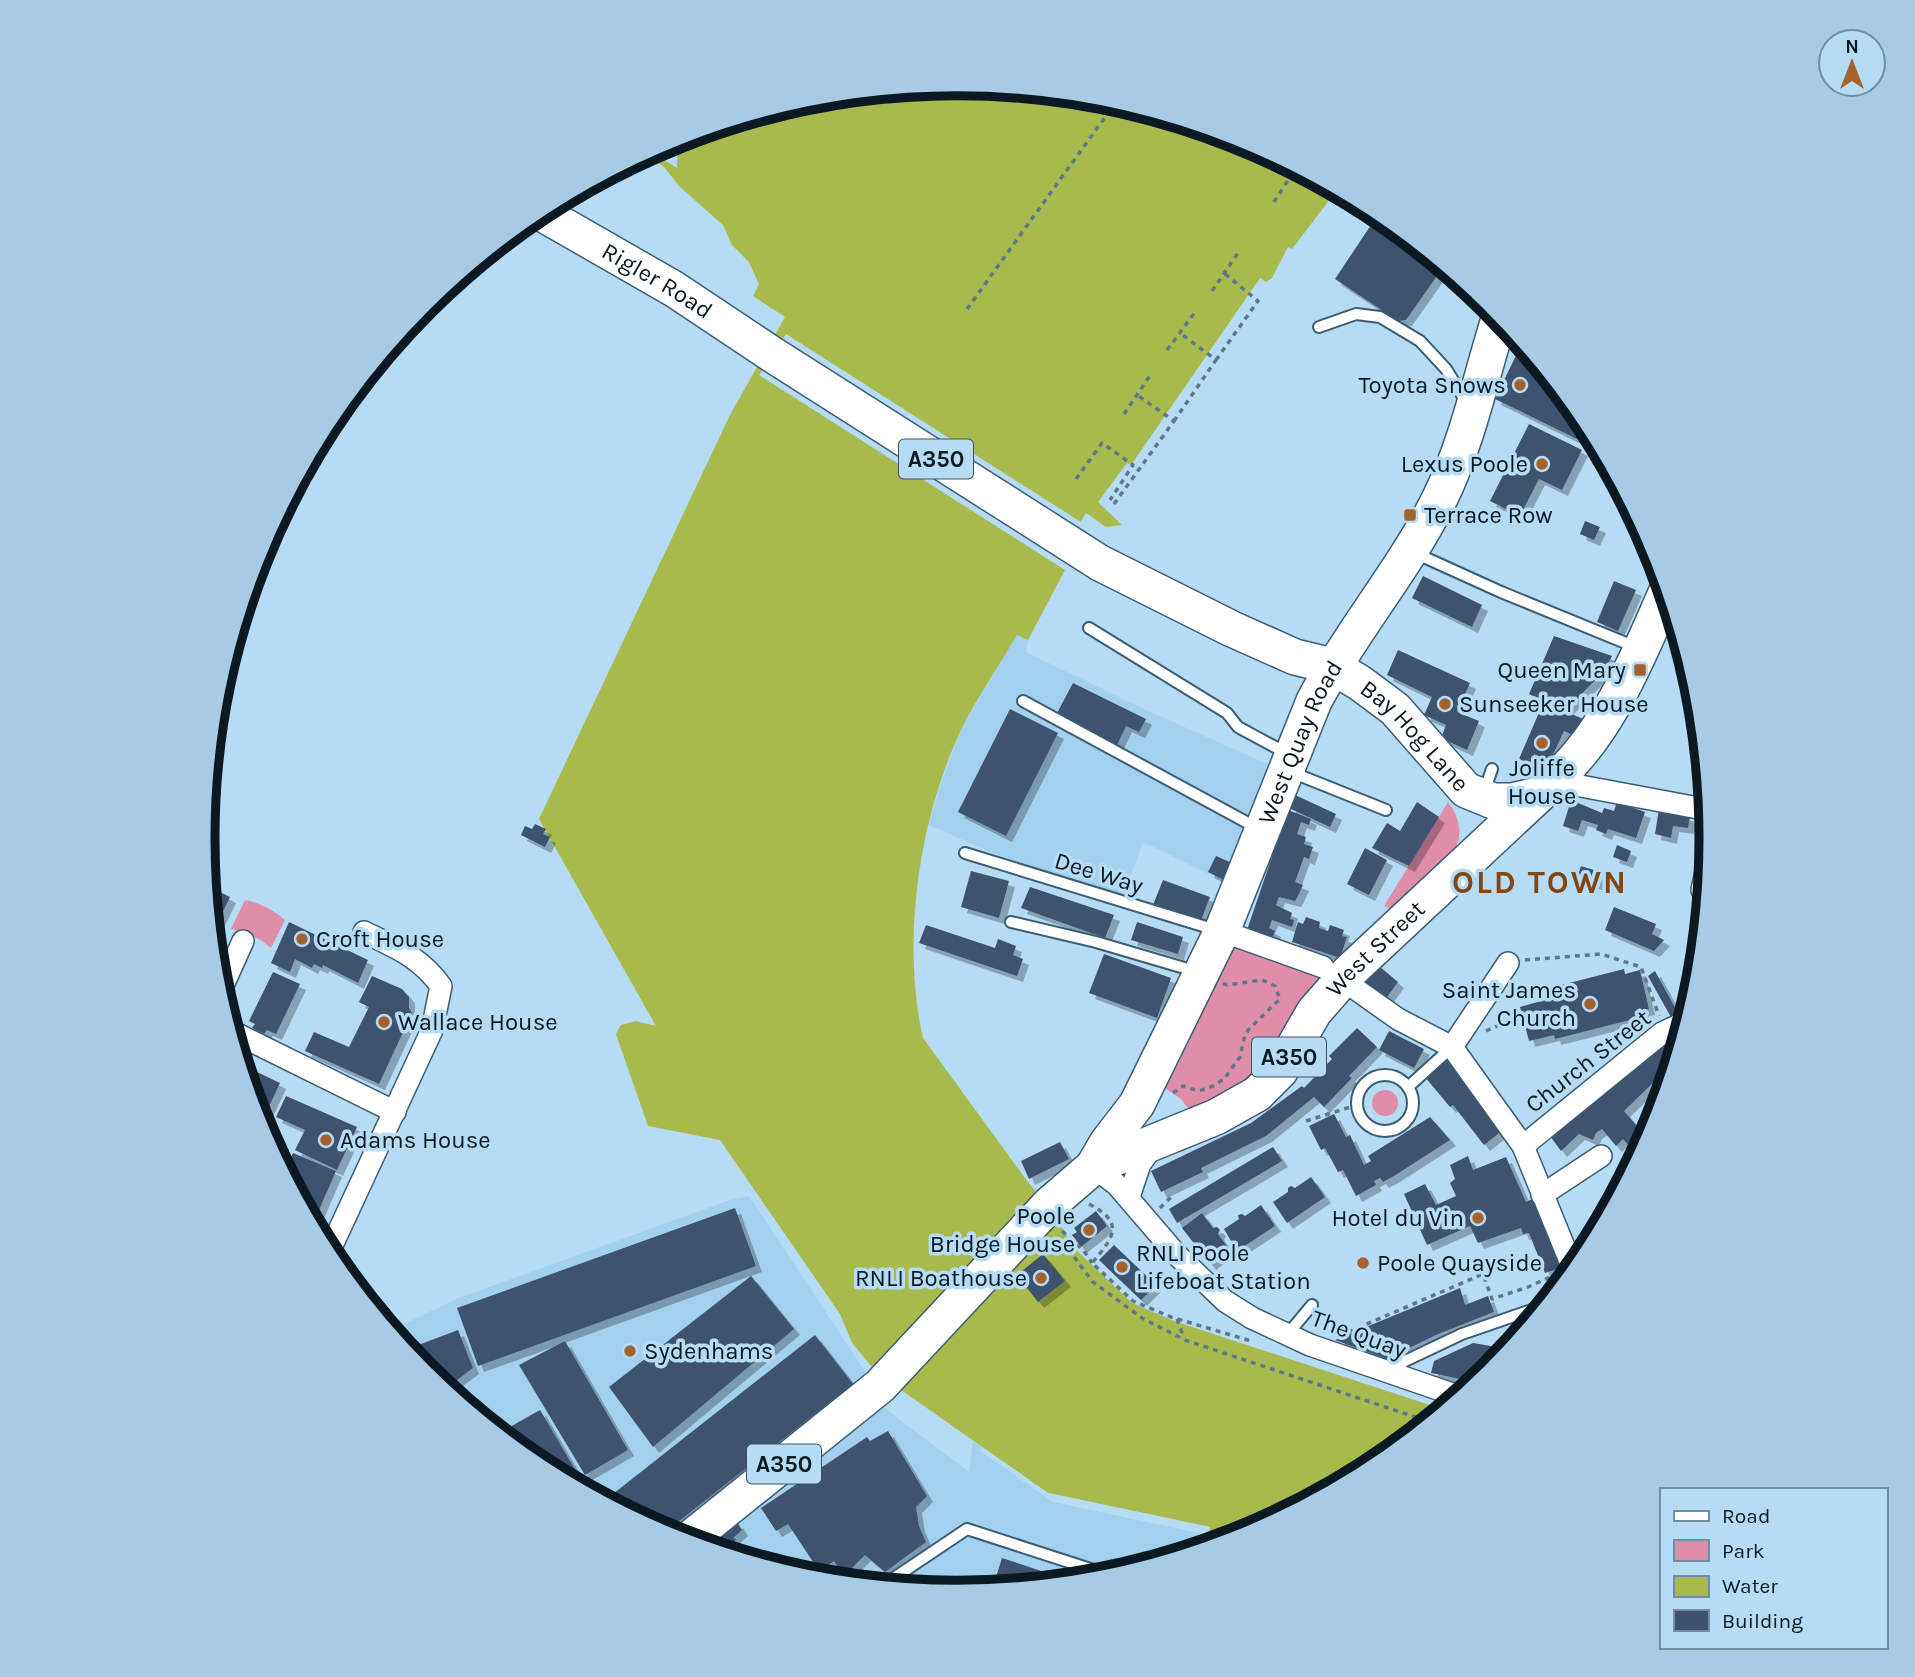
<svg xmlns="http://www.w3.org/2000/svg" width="1915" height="1677" viewBox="0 0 1915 1677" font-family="Karla,sans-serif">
<defs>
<filter id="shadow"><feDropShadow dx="6" dy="6" stdDeviation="0" flood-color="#0004"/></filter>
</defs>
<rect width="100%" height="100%" fill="#b5dbf5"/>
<g fill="#a3d0ee">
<polygon points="1017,635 1028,640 1026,652 1135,705 1267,764 1226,882 1143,842 1123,897 1000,856 929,825 943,778 962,728"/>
<polygon points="749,1196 866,1373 665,1534 538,1466 424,1372 390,1331 456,1299 730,1200"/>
<polygon points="883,1407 969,1472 973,1441 982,1447 980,1451 1053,1502 1208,1535 1206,1548 1104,1579 957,1593 810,1578 729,1554 733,1538 742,1530 737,1522"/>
</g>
<g fill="#e08daa">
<path d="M 1448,802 C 1457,813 1463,831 1457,844 C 1449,864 1411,894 1395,910 L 1384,906 Z"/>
<path d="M 245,900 C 261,903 273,910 285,920 L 271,948 C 259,938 247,931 231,929 Z"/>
<polygon points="1236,946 1317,974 1324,982 1269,1069 1190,1111 1181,1099 1165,1088 1227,958"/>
<circle cx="1385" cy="1103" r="13"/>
</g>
<path fill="#a8ba4c" d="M 958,84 L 1105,99 L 1247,142 L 1337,190 L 1292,249 L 1288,247 L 1272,278 L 1266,282 L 1260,278 L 1131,465 L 1127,463 L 1098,502 L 1122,525 L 1106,527 L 1086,513 L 1058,558 L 1065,570 L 1028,640 L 1017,635 C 999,666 978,696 962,728 C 919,817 901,942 923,1038 L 1025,1178 L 1055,1216 L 1074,1248 L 1132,1303 L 1174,1321 L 1445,1410 L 1376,1466 L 1246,1536 L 1243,1536 L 1245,1528 L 1229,1525 L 1225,1542 L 1206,1548 L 1210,1527 L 1048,1493 L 877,1373 L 852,1343 L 840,1314 L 720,1140 L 648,1126 L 616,1034 L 621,1025 L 636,1021 L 656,1026 L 539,819 L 730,415 L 785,317 L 753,296 L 759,284 L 749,262 L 732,245 L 723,225 L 680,187 L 664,167 L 645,154 L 650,151 L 677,168 L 678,139 L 811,98 Z"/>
<g fill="#b5dbf5">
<polygon points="786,334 1084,524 1062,558 1069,569 1068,572 759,375"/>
<polygon points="982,1447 1048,1493 1210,1527 1208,1535 1205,1534 1206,1529 1047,1496 980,1450"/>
</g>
<g fill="#3e526f" filter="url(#shadow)">
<polygon points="1379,213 1444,266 1406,320 1398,321 1335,279"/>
<polygon points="1522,343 1585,420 1577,439 1495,399"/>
<polygon points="1529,424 1582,450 1562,490 1539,479 1520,516 1490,501"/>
<polygon points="1585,521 1600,527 1594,540 1580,534"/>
<polygon points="1423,576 1482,605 1472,627 1412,598"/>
<polygon points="1614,581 1636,590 1618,631 1597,622"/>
<polygon points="1554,636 1612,656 1605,670 1565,711 1585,720 1577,737 1564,731 1550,761 1534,754 1530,764 1519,759 1544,701 1529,694"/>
<polygon points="1398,650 1470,683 1457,712 1479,721 1467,750 1441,738 1446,725 1424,715 1432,697 1387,675"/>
<polygon points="1073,683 1146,719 1139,732 1126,726 1117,745 1056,715"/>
<polygon points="1010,709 1058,733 1006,836 958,812"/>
<polygon points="1295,795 1336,814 1330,827 1289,808"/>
<polygon points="1571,800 1602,813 1604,808 1614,811 1617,802 1645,812 1636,838 1608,829 1606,834 1596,830 1598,825 1582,820 1578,831 1563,826"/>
<polygon points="1417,802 1439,817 1409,866 1372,848 1387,823 1400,831"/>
<polygon points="1659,809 1690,816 1688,828 1673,826 1671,838 1655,834"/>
<polygon points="1288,810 1311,819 1309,825 1301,822 1297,834 1306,837 1304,844 1313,847 1309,859 1304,857 1295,882 1303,885 1298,896 1295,901 1279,897 1276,905 1292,913 1290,919 1294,920 1292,927 1272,920 1269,928 1275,931 1272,939 1247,930"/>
<polygon points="535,824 546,829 543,834 550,837 545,847 521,835 525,826 532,829"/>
<polygon points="1617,845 1631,851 1627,862 1613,857"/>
<polygon points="1365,848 1387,860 1369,895 1347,884"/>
<polygon points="1216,856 1232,863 1224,880 1208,872"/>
<polygon points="1581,866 1603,873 1599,885 1577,878"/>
<polygon points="971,871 1009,881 999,918 961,907"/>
<polygon points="1163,880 1210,897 1200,923 1153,905"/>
<polygon points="208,886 230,897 212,934"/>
<polygon points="1030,887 1114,915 1105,938 1021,908"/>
<polygon points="1614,907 1656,924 1652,934 1664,940 1654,951 1605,930"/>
<polygon points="1306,917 1320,922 1319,928 1328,931 1330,925 1344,930 1342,936 1347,937 1340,958 1292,942 1298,922 1303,924"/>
<polygon points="289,922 368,960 358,983 323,965 322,968 314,964 312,968 295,959 290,972 271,963"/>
<polygon points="1137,922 1183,937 1178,954 1131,940"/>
<polygon points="926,925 995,948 998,939 1016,946 1013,955 1023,959 1017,976 919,943"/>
<polygon points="1104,954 1171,978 1157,1018 1089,993"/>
<polygon points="1379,966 1398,982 1385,1000 1362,983"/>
<polygon points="1624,969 1625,974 1640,970 1649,1009 1636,1012 1638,1018 1555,1039 1554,1035 1529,1041 1520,1007 1545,1000 1542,990"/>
<polygon points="1655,971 1679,1015 1672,1019 1648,976"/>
<polygon points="273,972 300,984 276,1034 267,1030 264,1034 252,1028 255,1024 249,1021"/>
<polygon points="372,976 402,989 409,997 409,1008 412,1013 379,1084 305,1051 314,1032 349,1047 369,1007 359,1002"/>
<polygon points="1357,1028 1377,1047 1349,1076 1352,1078 1324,1107 1314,1097 1266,1136 1201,1168 1203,1172 1161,1192 1151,1171 1251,1123 1302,1086 1304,1088 1332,1059 1329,1056"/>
<polygon points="1389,1031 1424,1049 1414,1068 1379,1050"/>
<polygon points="1683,1034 1672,1071 1657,1083 1655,1081 1624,1111 1648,1139 1645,1145 1636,1154 1623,1139 1616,1146 1602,1129 1596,1133 1593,1140 1579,1134 1561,1151 1550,1136 1663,1045"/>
<polygon points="1446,1059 1503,1130 1484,1145 1453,1105 1450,1107 1425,1077"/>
<polygon points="242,1065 280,1083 267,1111 254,1106"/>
<polygon points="286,1096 357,1127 337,1170 295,1150 305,1130 276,1117"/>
<polygon points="1334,1114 1346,1137 1350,1135 1364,1165 1371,1161 1368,1156 1430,1117 1450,1140 1394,1176 1383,1182 1380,1178 1374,1181 1376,1185 1356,1196 1343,1170 1338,1172 1325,1148 1321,1150 1309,1126"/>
<polygon points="1060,1142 1069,1159 1029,1179 1021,1161"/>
<polygon points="1273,1147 1282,1161 1177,1223 1169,1209"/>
<polygon points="293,1153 336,1171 313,1224 280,1164 287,1167"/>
<polygon points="1468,1156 1473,1170 1506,1157 1526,1202 1537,1197 1566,1266 1545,1273 1529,1233 1523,1234 1521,1228 1478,1243 1470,1226 1427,1245 1404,1194 1425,1184 1436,1205 1456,1196 1450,1183 1455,1179 1450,1165"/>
<polygon points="1311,1177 1325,1197 1287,1223 1273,1202 1288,1192 1288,1188 1291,1186 1295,1188"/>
<polygon points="1261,1205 1275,1226 1237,1251 1224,1229 1239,1219 1238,1215 1242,1214 1245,1216"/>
<polygon points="735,1208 756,1266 478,1366 457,1308"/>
<polygon points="1096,1211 1107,1226 1081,1247 1072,1235 1077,1232 1074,1228"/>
<polygon points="1202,1213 1213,1228 1217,1227 1220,1230 1218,1234 1229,1249 1210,1264 1182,1228"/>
<polygon points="1114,1245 1156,1285 1141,1300 1099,1260"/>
<polygon points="1043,1254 1065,1281 1038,1302 1017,1275"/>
<polygon points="1567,1273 1569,1277 1558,1291 1553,1278"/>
<polygon points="751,1276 794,1329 653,1447 609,1387"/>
<polygon points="1460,1288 1465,1305 1488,1296 1494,1312 1436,1335 1387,1359 1335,1340"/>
<polygon points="458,1330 473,1368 445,1389 424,1372 407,1351 413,1347"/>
<polygon points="815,1335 853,1384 664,1533 604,1501"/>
<polygon points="565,1341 628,1450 585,1475 519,1365"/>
<polygon points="1473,1343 1508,1349 1508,1352 1485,1377 1477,1375 1475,1382 1431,1373 1434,1361"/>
<polygon points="540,1410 589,1493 538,1466 499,1433"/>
<polygon points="888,1431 927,1496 916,1507 919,1526 926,1542 885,1572 865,1555 844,1576 834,1561 819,1571 788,1524 776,1531 761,1508 867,1437 870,1441"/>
<polygon points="737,1522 742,1530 733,1538 736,1539 729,1554 707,1547"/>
<polygon points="742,1552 770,1565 770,1566 740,1557"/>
<polygon points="1002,1558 1074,1582 992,1590"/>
</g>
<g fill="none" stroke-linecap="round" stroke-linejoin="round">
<defs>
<g id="service">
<polyline points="1319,327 1356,314 1380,317 1420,341 1446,369 1467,403"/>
<polyline points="1416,551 1426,558 1501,592 1638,648"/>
<polyline points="1089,628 1227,713 1238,727 1288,754"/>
<polyline points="1023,701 1259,829"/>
<polyline points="1291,772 1386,810"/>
<polyline points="1484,792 1492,769"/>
<polyline points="965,853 1216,930"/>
<polyline points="1011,922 1096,942 1198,972"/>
<circle cx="1385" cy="1103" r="28"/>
<polyline points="1408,1087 1452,1047"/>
<polyline points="1287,1335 1312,1305"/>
<polyline points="1395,1376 1403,1362 1462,1334 1546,1305"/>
<polyline points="882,1586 967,1529 1112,1576"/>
</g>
<g id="minor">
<polyline points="1559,776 1570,784 1709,810"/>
<polyline points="1706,897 1702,890 1711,849"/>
<polyline points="1222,931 1323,967"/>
<polyline points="1357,990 1398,1019 1452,1047 1523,1146 1574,1271"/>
<polyline points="220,992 243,941"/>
<polyline points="231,1031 395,1112"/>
<polyline points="1452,1047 1508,963"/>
<polyline points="1523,1146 1662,1033 1687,1021"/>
<polyline points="1093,1167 1116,1184 1177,1255 1225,1301 1252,1318 1310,1345 1461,1397"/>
<polyline points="1542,1195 1601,1156"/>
<polyline points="1129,1197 1140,1164 1153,1146"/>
<path d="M 328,1254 L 432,1030 L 441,986 C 419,956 396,948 364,932"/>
</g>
<g id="trunk">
<path id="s1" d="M 538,211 L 674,289 L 773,355 L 1100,563 L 1232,629 L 1295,657 L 1332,666 L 1360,683 L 1395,709 L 1466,790 L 1493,801 L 1512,801 L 1538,795"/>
<path id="s2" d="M 1093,1167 L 1107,1143 L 1137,1104 L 1222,931 L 1314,701 C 1352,630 1405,569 1440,498 C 1468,441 1481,376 1500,316"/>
<path id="s3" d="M 687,1541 L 880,1386 L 1050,1204 L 1093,1167 L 1216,1117 L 1257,1094 L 1280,1071 L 1314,1012 L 1348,973 L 1559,776 C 1611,726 1638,656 1667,591"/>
</g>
</defs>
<use href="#service" stroke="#3a5d73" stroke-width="14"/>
<use href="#minor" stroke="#3a5d73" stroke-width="24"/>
<use href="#trunk" stroke="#3a5d73" stroke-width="38"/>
<g stroke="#5e7889" stroke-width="3.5" stroke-dasharray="5 5" stroke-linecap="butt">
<polyline points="1274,202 1296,168"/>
<polyline points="1212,291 1240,250"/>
<polyline points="967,309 1116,102"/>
<polyline points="1167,350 1195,312"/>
<polyline points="1216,360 1258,301 1224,273"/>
<polyline points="1124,414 1151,374"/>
<polyline points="1174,421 1216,360 1180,333"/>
<polyline points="1076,479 1102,443 1133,465 1110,500"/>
<polyline points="1114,504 1174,421 1137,395"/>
<polyline points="1525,960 1601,954 1641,967 1659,1016"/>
<polyline points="1486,1031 1522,1015"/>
<polyline points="1173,1093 1183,1086 1199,1091 1213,1086 1224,1079 1240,1057 1245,1035 1249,1029 1280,999 1275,986 1262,980 1227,985 1222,983"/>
<polyline points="1306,1121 1357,1105"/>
<path d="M 1089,1204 C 1126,1223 1113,1238 1092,1263 L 1133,1301 L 1171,1317 L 1251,1341"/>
<polyline points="1160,1208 1173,1195"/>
<polyline points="1062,1231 1084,1251 1092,1263"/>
<polyline points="1062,1241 1093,1282 1142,1318 1185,1340 1430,1422"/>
<polyline points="1177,1319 1184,1338"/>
<polyline points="1339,1336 1483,1274 1492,1299 1528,1287 1555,1275"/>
<polyline points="1463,1376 1482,1380"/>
</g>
<use href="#service" stroke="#fff" stroke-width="10"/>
<use href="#minor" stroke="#fff" stroke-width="21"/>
<use href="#trunk" stroke="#fff" stroke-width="35"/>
</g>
<g fill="#a4632d" stroke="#b5dbf5" stroke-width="2.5">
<circle cx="1520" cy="385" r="7"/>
<circle cx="1542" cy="464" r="7"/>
<rect x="1403" y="508" width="14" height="14" rx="3.5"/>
<rect x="1633" y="663" width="14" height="14" rx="3.5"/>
<circle cx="1445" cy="704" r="7"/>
<circle cx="1542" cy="743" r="7"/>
<circle cx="302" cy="939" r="7"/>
<circle cx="1590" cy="1004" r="7"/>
<circle cx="384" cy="1022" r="7"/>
<circle cx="326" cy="1140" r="7"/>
<circle cx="1478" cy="1218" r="7"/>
<circle cx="1089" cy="1230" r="7"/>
<circle cx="1363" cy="1263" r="7"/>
<circle cx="1122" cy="1267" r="7"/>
<circle cx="1041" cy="1278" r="7"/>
<circle cx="630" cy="1351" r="7"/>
</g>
<g text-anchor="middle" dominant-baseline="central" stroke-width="7" stroke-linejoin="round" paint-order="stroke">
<g fill="#b5dbf5" stroke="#3e5361" stroke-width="2">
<rect x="899" y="439.5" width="74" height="39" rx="5"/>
<rect x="1252" y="1037.5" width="74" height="39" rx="5"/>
<rect x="747" y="1444.5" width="74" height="39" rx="5"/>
</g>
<g font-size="23" font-weight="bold" fill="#0b1922">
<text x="936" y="459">A350</text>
<text x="1289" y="1057">A350</text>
<text x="784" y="1464">A350</text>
</g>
<g font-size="24" fill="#0b1922" stroke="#b5dbf5">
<text stroke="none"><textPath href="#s1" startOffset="138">Rigler Road</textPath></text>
<text stroke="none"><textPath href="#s1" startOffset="1027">Bay Hog Lane</textPath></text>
<text stroke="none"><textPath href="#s2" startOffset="474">West Quay Road</textPath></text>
<text transform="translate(1099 873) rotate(17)">Dee Way</text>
<text stroke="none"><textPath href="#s3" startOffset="922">West Street</textPath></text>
<text transform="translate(1588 1061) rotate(-38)">Church Street</text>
<text transform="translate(1359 1334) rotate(20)">The Quay</text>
</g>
<g font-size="24" fill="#0b1922" stroke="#b5dbf5" text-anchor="start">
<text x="1506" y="385" text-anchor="end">Toyota Snows</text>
<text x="1528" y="464" text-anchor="end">Lexus Poole</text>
<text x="1424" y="515">Terrace Row</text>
<text x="1626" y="670" text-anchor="end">Queen Mary</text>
<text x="1459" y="704">Sunseeker House</text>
<text x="1542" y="768" text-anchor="middle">Joliffe<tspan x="1542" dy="28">House</tspan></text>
<text x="316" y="939">Croft House</text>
<text x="1576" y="990" text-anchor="end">Saint James<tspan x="1576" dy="28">Church</tspan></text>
<text x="398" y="1022">Wallace House</text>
<text x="340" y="1140">Adams House</text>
<text x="1075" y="1216" text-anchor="end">Poole<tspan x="1075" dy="28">Bridge House</tspan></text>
<text x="1464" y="1218" text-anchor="end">Hotel du Vin</text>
<text x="1136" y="1253">RNLI Poole<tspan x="1136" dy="28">Lifeboat Station</tspan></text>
<text x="1377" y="1263">Poole Quayside</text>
<text x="1027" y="1278" text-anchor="end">RNLI Boathouse</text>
<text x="644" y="1351">Sydenhams</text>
</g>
<g font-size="32" font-weight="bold" letter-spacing="2" fill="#814713" stroke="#b5dbf5">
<text x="1540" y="882">OLD TOWN</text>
</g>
</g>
<path d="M0 0H1915V1677H0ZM215 838a742 742 0 1 1 1484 0a742 742 0 1 1-1484 0Z" fill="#a7cbe4" fill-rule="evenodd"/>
<path fill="none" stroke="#0b1922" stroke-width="9" d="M215 838a742 742 0 1 1 1484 0a742 742 0 1 1-1484 0Z"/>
<rect x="1660" y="1488" width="228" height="161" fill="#b5dbf5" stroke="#718da1" stroke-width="2"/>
<rect x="1674" y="1511" width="35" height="10" fill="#ffffff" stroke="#718da1" stroke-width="2"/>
<text x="1722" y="1523" font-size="21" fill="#0b1922">Road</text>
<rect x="1674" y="1540" width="35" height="21" fill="#e08daa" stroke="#718da1" stroke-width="2"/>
<text x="1722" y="1558" font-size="21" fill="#0b1922">Park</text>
<rect x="1674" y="1576" width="35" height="21" fill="#a8ba4c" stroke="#718da1" stroke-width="2"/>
<text x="1722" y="1593" font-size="21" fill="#0b1922">Water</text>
<rect x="1674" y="1610" width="35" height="21" fill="#3e526f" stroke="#718da1" stroke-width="2"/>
<text x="1722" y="1628" font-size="21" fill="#0b1922">Building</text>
<g transform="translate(1852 63)"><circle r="33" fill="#b5dbf5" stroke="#718da1" stroke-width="2"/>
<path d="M0-5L12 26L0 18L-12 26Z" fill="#a4632d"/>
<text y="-10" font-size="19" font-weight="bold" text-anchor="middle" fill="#0b1922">N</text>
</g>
</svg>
